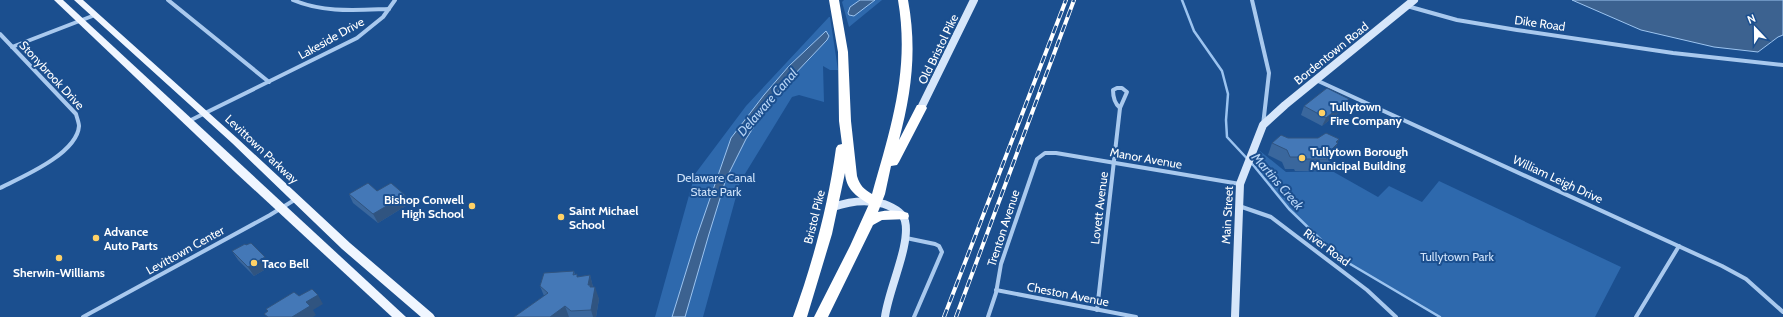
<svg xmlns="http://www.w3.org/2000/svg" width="1783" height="317" viewBox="0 0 1783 317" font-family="Cabin,sans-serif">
<rect width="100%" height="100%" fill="#1b4f8f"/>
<g fill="#2e69ad">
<polygon points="844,0 882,0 849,27 842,2"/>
<polygon points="829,17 830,17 838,70 830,70 823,66 824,102 799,95 792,97 740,182 703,317 655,317 695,174 746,106"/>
<polygon points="1260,151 1286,172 1332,171 1378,197 1389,186 1422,202 1439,181 1621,267 1595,317 1440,317 1340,258 1289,209 1254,166"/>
</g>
<g fill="#3c6290" stroke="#9cc4f0">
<polygon points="860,0 875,0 854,16 849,15 848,13 850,7"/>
<polygon points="1572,0 1783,0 1783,35 1778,37 1758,52 1714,47 1641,30"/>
<polygon points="826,31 829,36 827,40 773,97 746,139 726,179 709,234 685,317 672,317 697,236 731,138 764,95 789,66"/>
</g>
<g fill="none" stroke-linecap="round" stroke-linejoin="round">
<polyline stroke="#9cc4f0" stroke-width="2.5" points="1182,0 1194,31 1222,71 1228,94 1226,120 1227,137 1254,166 1289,209 1340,258 1440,317"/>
<g stroke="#a9c9ee" stroke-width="4">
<polyline points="168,0 269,82"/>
<path d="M 293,0 C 323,13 357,10 389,9"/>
<polyline points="1252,0 1269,73 1263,125"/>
<polyline points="1407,6 1457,20 1517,30 1673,53 1783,65"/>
<path d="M 0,34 L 76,114 C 77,118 79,123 79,126 C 77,154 22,177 0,188"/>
<polyline points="12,47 95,15"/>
<polyline points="1316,80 1722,266 1746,279 1783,312"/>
<path d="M 1117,88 L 1122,88 L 1127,92 L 1120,108 C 1114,103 1113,97 1113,90 Z"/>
<polyline points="189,121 357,38 383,17 395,0"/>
<polyline points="1239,206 1271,217 1367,290 1396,317"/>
<polyline points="906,238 935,244 939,246 942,252 914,317"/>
<polyline points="996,290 1136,317"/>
<polyline points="1097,310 1120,108"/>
<polyline points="83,317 270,215 296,199"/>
<polyline points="988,317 996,293 1001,264 1037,159 1045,153 1056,153 1240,184"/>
<polyline points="1636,317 1679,246"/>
</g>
<g stroke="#d6e6fa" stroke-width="8">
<polyline points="921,108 974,0"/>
<path d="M 833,207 C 850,201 867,199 884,204 C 892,207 903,212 905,221 C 911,244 888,291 885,317"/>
<polyline points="1235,317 1240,184 1263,125 1285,105 1414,0"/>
</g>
<g fill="#f0f6ff" fill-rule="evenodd">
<polygon points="54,0 63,0 406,317 392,317 236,173"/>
<polygon points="74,0 83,0 238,139 350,243 433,314 435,317 421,317 342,249 232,143"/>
</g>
<path fill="#fff" fill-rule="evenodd" d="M 829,0 L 839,0 L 848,52 L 851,121 L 857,176 C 860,186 864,189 872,194 C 891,127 910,70 898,0 L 908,0 C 917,49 912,91 899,140 L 917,105 L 925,105 L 927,108 L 899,162 L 897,165 L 891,166 L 885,194 L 878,212 C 888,210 898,210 908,213 L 909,216 L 908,219 L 882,220 L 873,225 L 828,317 L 814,317 L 850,246 L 869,204 C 856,196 846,189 845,173 L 832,234 L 807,317 L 793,317 C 813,262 828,206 836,148 L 838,145 L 842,144 L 839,121 L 838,52 Z"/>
<defs>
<g id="rail">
<polyline points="944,317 1066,0"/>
<polyline points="956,317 1074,0"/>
</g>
</defs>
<use href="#rail" stroke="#fff" stroke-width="4"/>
<use href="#rail" stroke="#1b4f8f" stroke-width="2.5" stroke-dasharray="8" stroke-linecap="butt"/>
</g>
<g fill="#3a679d">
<polygon points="1304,106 1345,108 1322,126 1301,115"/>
<polygon points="1288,138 1339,139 1333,155 1332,156 1328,165 1326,165 1323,171 1295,171 1294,169 1285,169 1282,162 1268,155 1272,143"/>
<polygon points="349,194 405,195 409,204 378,223 353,203"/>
<polygon points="232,251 271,266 254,276 238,260"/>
<polygon points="574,271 575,275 577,274 577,277 590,275 593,287 599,299 596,317 514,317 544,296 540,286"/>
</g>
<g fill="#305480">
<polygon points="1349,99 1345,108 1322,126 1326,118"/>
<polygon points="1339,139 1333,155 1332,156 1333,154 1331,150 1336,142"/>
<polygon points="405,195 409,204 378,223 373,214"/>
<polygon points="265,257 271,266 254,276 248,267"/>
<polygon points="590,275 593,287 595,287 599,299 596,317 593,317 591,310 588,285"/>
<polygon points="318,295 323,304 313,310 316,315 313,317 292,317 306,302"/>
<polygon points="565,306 569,317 550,317"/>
</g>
<g fill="#4478b7" stroke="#305480">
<polygon points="1327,88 1349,99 1326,118 1304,106"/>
<polygon points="1326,133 1339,139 1336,142 1338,143 1331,150 1333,154 1328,154 1329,156 1326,156 1327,159 1299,159 1298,157 1290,157 1287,150 1272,143 1281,135 1288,138 1318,138"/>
<polygon points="368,183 377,191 391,183 405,195 373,214 349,194"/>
<polygon points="251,243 265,257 248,267 232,251 245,244 246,245"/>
<polygon points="574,271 573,275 577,274 577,277 590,275 588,285 590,285 590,287 595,287 591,310 571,311 565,306 550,317 514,317 548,293 540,286 544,273"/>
<polygon points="312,289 318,295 306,302 310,306 292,317 268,317 264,314 268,311 266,309 294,292 299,296"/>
</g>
<g fill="#ffd166" stroke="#1b4f8f" stroke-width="1.5">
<circle cx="1322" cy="113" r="4"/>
<circle cx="1302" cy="158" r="4"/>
<circle cx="472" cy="206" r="4"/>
<circle cx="561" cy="217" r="4"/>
<circle cx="96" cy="238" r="4"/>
<circle cx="59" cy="258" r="4"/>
<circle cx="254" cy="263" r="4"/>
</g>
<g text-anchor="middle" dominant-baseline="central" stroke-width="4" stroke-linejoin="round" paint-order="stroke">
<g font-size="12" fill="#fff" stroke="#1b4f8f">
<text transform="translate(1540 23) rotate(8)">Dike Road</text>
<text transform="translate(331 38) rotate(-29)">Lakeside Drive</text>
<text transform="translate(938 49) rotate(-64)">Old Bristol Pike</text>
<text transform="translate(1331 53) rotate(-39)">Bordentown Road</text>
<text transform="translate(52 75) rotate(47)">Stonybrook Drive</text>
<text transform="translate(262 149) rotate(43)">Levittown Parkway</text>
<text transform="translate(1146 158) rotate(10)">Manor Avenue</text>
<text transform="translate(1558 179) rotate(25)">William Leigh Drive</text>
<text transform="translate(1099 208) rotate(-83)">Lovett Avenue</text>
<text transform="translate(1227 215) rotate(-87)">Main Street</text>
<text transform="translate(814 217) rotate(-76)">Bristol Pike</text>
<text transform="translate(1003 228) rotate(-72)">Trenton Avenue</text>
<text transform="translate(1327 247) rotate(36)">River Road</text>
<text transform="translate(185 250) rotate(-29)">Levittown Center</text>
<text transform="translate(1068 294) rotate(11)">Cheston Avenue</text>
</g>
<g font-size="12" font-weight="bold" fill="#fff" stroke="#1b4f8f" text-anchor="start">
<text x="1330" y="106">Tullytown<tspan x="1330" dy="14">Fire Company</tspan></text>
<text x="1310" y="151">Tullytown Borough<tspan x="1310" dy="14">Municipal Building</tspan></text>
<text x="464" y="199" text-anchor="end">Bishop Conwell<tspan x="464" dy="14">High School</tspan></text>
<text x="569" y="210">Saint Michael<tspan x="569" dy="14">School</tspan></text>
<text x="104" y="231">Advance<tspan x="104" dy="14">Auto Parts</tspan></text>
<text x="262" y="263">Taco Bell</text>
<text x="59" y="272" text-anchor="middle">Sherwin-Williams</text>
</g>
<g font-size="12" fill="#cfe3fa" stroke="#1b4f8f">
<text x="716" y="177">Delaware Canal<tspan x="716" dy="14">State Park</tspan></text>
<text x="1457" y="256">Tullytown Park</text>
</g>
<g font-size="13" font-style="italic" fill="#b5d3f5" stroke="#1b4f8f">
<text transform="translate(767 102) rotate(-49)">Delaware Canal</text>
<text transform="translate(1278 181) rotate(49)">Martins Creek</text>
</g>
</g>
<g transform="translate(1755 28) rotate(338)" stroke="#1b4f8f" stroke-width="3" paint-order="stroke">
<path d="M0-3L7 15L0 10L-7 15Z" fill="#ffffff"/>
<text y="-6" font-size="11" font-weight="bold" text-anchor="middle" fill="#ffffff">N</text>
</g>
</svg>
